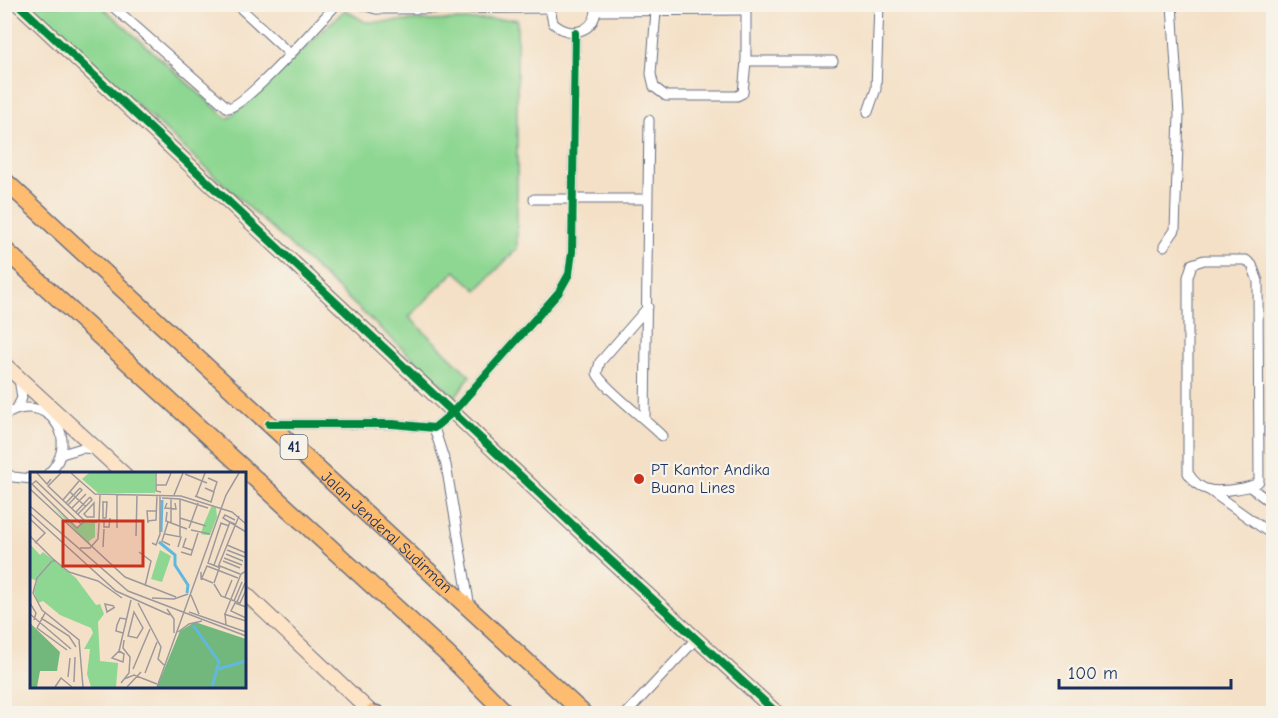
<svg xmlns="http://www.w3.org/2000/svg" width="1278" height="718" viewBox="0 0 1278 718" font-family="'Comic Neue',sans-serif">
<rect width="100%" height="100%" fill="#f7f3e8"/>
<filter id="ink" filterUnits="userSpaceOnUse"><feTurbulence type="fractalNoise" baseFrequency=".0167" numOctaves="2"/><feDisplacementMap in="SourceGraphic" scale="12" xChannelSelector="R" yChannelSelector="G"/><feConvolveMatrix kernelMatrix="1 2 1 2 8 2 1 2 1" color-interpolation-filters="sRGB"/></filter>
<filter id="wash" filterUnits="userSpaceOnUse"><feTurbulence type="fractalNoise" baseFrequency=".008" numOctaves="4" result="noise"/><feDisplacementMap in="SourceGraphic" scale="24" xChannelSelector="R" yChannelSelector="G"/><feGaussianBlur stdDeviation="1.35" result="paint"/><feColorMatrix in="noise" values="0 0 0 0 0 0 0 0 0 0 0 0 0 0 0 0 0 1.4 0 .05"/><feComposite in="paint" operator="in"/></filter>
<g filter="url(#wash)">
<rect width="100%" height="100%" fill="#f4e0c6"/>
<polygon fill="#8ed792" stroke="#548378" stroke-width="1.5" points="29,5 100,5 228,119 345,10 365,22 517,19 517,249 477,290 455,271 409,317 470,376 455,397"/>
</g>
<g filter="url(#ink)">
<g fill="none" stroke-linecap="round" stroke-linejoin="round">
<defs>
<g id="street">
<path d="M 110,4 L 228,108 C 247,105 319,23 337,4"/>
<polyline points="236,4 289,53"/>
<polyline points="359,4 376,9 549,8"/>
<path d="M 549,4 L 553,23 C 571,40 598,31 596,5"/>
<polyline points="597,11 746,10"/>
<polyline points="656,11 651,74 654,87 666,96 737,96 743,93 746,61 746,4"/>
<polyline points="746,61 833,61"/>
<polyline points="868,112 876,89 879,4"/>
<polyline points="534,199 647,199"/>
<polyline points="1164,246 1175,230 1179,115 1172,4"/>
<path d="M 1204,260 L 1246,260 L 1252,265 L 1258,281 L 1259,481 C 1253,489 1219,492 1209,490 C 1199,488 1193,481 1188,473 L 1188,277 L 1192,264 Z"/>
<path d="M 648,307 L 600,362 L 597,373 C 600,385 649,422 662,436"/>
<polyline points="17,408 22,398 19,379"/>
<path d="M 4,416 C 45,388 84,439 48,474"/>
<polyline points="645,418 649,120"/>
<polyline points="271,424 393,424 434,428 453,412 559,292 569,274 572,252 575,33"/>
<polyline points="434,428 446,465 470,608"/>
<polyline points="62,454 82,448 97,449"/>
<polyline points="4,472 13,477 32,479"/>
<polyline points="1250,487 1274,505"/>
<polyline points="1209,490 1274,536"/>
<polyline points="626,714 697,638"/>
</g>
<g id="secondary">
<polyline points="18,4 608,558 778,714"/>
<polyline points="4,364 124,474"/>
<polyline points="244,592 373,714"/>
</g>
<g id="highway">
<path id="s1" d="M 4,180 L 584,714"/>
<polyline points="4,249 448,655 507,714"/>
<polyline points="372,713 377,714"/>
</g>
</defs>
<use href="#street" stroke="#676d82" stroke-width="11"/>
<use href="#secondary" stroke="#676d82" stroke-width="16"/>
<use href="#highway" stroke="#676d82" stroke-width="19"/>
<use href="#street" stroke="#fff" stroke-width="9"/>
<use href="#secondary" stroke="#fee4c6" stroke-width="14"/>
<use href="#highway" stroke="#fdbc70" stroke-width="16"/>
<defs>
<g id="cycleway">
<polyline points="18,4 608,558 778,714"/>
<polyline points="269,424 393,424 434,428 453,412 559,292 569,274 572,252 575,33"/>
</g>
</defs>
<use href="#cycleway" stroke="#f7f3e8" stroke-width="11"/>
<use href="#cycleway" stroke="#00873e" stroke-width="8"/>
</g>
</g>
<circle fill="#c8321e" stroke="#f7f3e8" stroke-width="2" cx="639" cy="479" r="6"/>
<g text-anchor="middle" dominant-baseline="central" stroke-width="4.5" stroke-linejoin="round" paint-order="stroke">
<rect fill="#f7f3e8" stroke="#5d6a87" stroke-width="1.5" x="280.5" y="435" width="27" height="24" rx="4.5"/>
<g font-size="15" font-weight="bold" fill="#1b2f5e">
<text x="294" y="447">41</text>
</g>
<g font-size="16" fill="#1b2f5e" stroke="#f7f3e8" text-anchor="start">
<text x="651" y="470">PT Kantor Andika<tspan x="651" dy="18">Buana Lines</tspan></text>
</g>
<g font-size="16" fill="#1b2f5e" stroke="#f7f3e8">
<text stroke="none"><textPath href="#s1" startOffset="520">Jalan Jenderal Sudirman</textPath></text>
</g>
</g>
<g transform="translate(30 472)">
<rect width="216" height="216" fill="#f4e0c6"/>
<path d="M 59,1 L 125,1 L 125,21 L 68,21 L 52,7 ZM 182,33 L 186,35 L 187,45 L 180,63 L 175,63 L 171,62 L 173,54 ZM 24,36 L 47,56 L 54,50 L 65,50 L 65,65 L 59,69 L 61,74 ZM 0,72 L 10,83 L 13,80 L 46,106 L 66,133 L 70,132 L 74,142 L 68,150 L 70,189 L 88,191 L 86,215 L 61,215 L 57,202 L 60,177 L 54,177 L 63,161 L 61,156 L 30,143 L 13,129 L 8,131 L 4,120 L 7,109 L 0,106 ZM 130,78 L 141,84 L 132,110 L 121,107 Z" fill="#8ed792"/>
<path d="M 165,150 L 216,167 L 216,215 L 127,215 L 150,159 ZM 0,151 L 30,180 L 27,199 L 10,199 L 7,215 L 0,215 Z" fill="#72b87c"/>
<path fill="none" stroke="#61b8de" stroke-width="3" d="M 131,60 L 132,28M 129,70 L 145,83 L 145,93 L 158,113 L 157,121M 163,153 L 189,190 L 182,215M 188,197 L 216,189"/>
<path fill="none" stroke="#9d999c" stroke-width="1.5" d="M 7,1 L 17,12 L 21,7M 31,1 L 18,14 L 55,49 L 67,50M 41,1 L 65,22 L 151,24 L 202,40 L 216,52M 126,1 L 126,19 L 131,20M 155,2 L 177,11M 178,6 L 187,10 L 184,19M 126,13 L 136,13 L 141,1M 0,17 L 95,105 L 146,125M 40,20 L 56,35M 144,23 L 153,1M 165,24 L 181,30 L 184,20 L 175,16M 166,25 L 175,1M 132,26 L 150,27 L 178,36M 141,26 L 141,51M 150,27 L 150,65M 33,28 L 49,9M 73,29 L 73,46 L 76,46 L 77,30 L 73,30M 36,31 L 50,16M 64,31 L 64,45 L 57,45 L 54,42 ZM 137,31 L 135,36 L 146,37 L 145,31M 38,33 L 52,18 L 50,16M 0,34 L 98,119 L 216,164M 42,36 L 56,22M 46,40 L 60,25M 137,40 L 136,49 L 157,57M 0,41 L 86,119 L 140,143M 48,42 L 62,28 L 60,25M 150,46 L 176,54M 0,47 L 15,61 L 5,71M 69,48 L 70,22M 205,48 L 195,43 L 193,46 L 216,60M 117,49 L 126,48 L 127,23M 74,50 L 74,55 L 79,55 L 80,46M 138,50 L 132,69 L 140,73M 118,51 L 117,39 L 127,39M 51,52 L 6,9 L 2,12 L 47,56 L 49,54 L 55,49M 199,54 L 191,51 L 178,91 L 188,95 L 209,44M 87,56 L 87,23M 159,56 L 168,31M 161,58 L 180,62M 135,62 L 151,65 L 148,75M 0,64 L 23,87M 106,64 L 107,23M 156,66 L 153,75 L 162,78M 122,71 L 126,73 L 130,62 L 130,24M 197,73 L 216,81M 73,75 L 74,57M 50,76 L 60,76 L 68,67 L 69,51M 197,78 L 215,85M 109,80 L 121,89 L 115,114M 151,80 L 161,83 L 168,61M 196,82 L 213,89M 194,86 L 212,93M 22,89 L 7,106 L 3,121 L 12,138 L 49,168 L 53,215M 193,89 L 210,96M 24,90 L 23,87 L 39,100 L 68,109 L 92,126M 184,93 L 200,50 L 205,52M 171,100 L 171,106 L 183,111M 171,108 L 177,94 L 208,106M 184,111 L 190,94 L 210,102M 184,112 L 191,124 L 210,131 L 216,118M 161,123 L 169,142M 195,125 L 202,108M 122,126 L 144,127 L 158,122M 204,129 L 212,110M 207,130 L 215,111M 0,131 L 6,141 L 4,148M 108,131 L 131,175 L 128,187 L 134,193M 84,134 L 75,132 L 77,140 L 85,135M 216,135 L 205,131 L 201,139 L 216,146M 137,137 L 144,147 L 144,161M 104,140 L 113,156 L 107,166 L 98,164 ZM 159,140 L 216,160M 15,141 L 7,156 L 37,178M 0,142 L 41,177M 194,142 L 216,149M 11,146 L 39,164 L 46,175M 196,153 L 195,142 L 211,102 L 216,99M 148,160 L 159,152 L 172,149M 93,161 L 86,159 L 87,153 L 90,146 L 96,147M 89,179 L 94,182 L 93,190 L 82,186 L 89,179 L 101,128M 103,197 L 120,157M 115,201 L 127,170M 38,205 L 40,186M 94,207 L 104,203 L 127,212M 44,210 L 45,185M 91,211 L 99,201 L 100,185 L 93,176 L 94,168M 25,215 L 31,206 L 42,215M 97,215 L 111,200M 127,215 L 196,23 L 209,1"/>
<path fill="#c8321e" fill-opacity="0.15" stroke="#c8321e" stroke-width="3" d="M 33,49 L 113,49 L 113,94 L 33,94 Z"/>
<rect width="216" height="216" fill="none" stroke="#1b2f5e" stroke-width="3"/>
</g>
<rect width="1278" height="718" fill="none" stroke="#f7f3e8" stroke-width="24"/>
<path d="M1059 679v9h172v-9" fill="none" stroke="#1b2f5e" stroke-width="3"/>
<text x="1068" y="679" font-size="18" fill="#1b2f5e" stroke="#f7f3e8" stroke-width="4.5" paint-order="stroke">100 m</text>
</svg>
